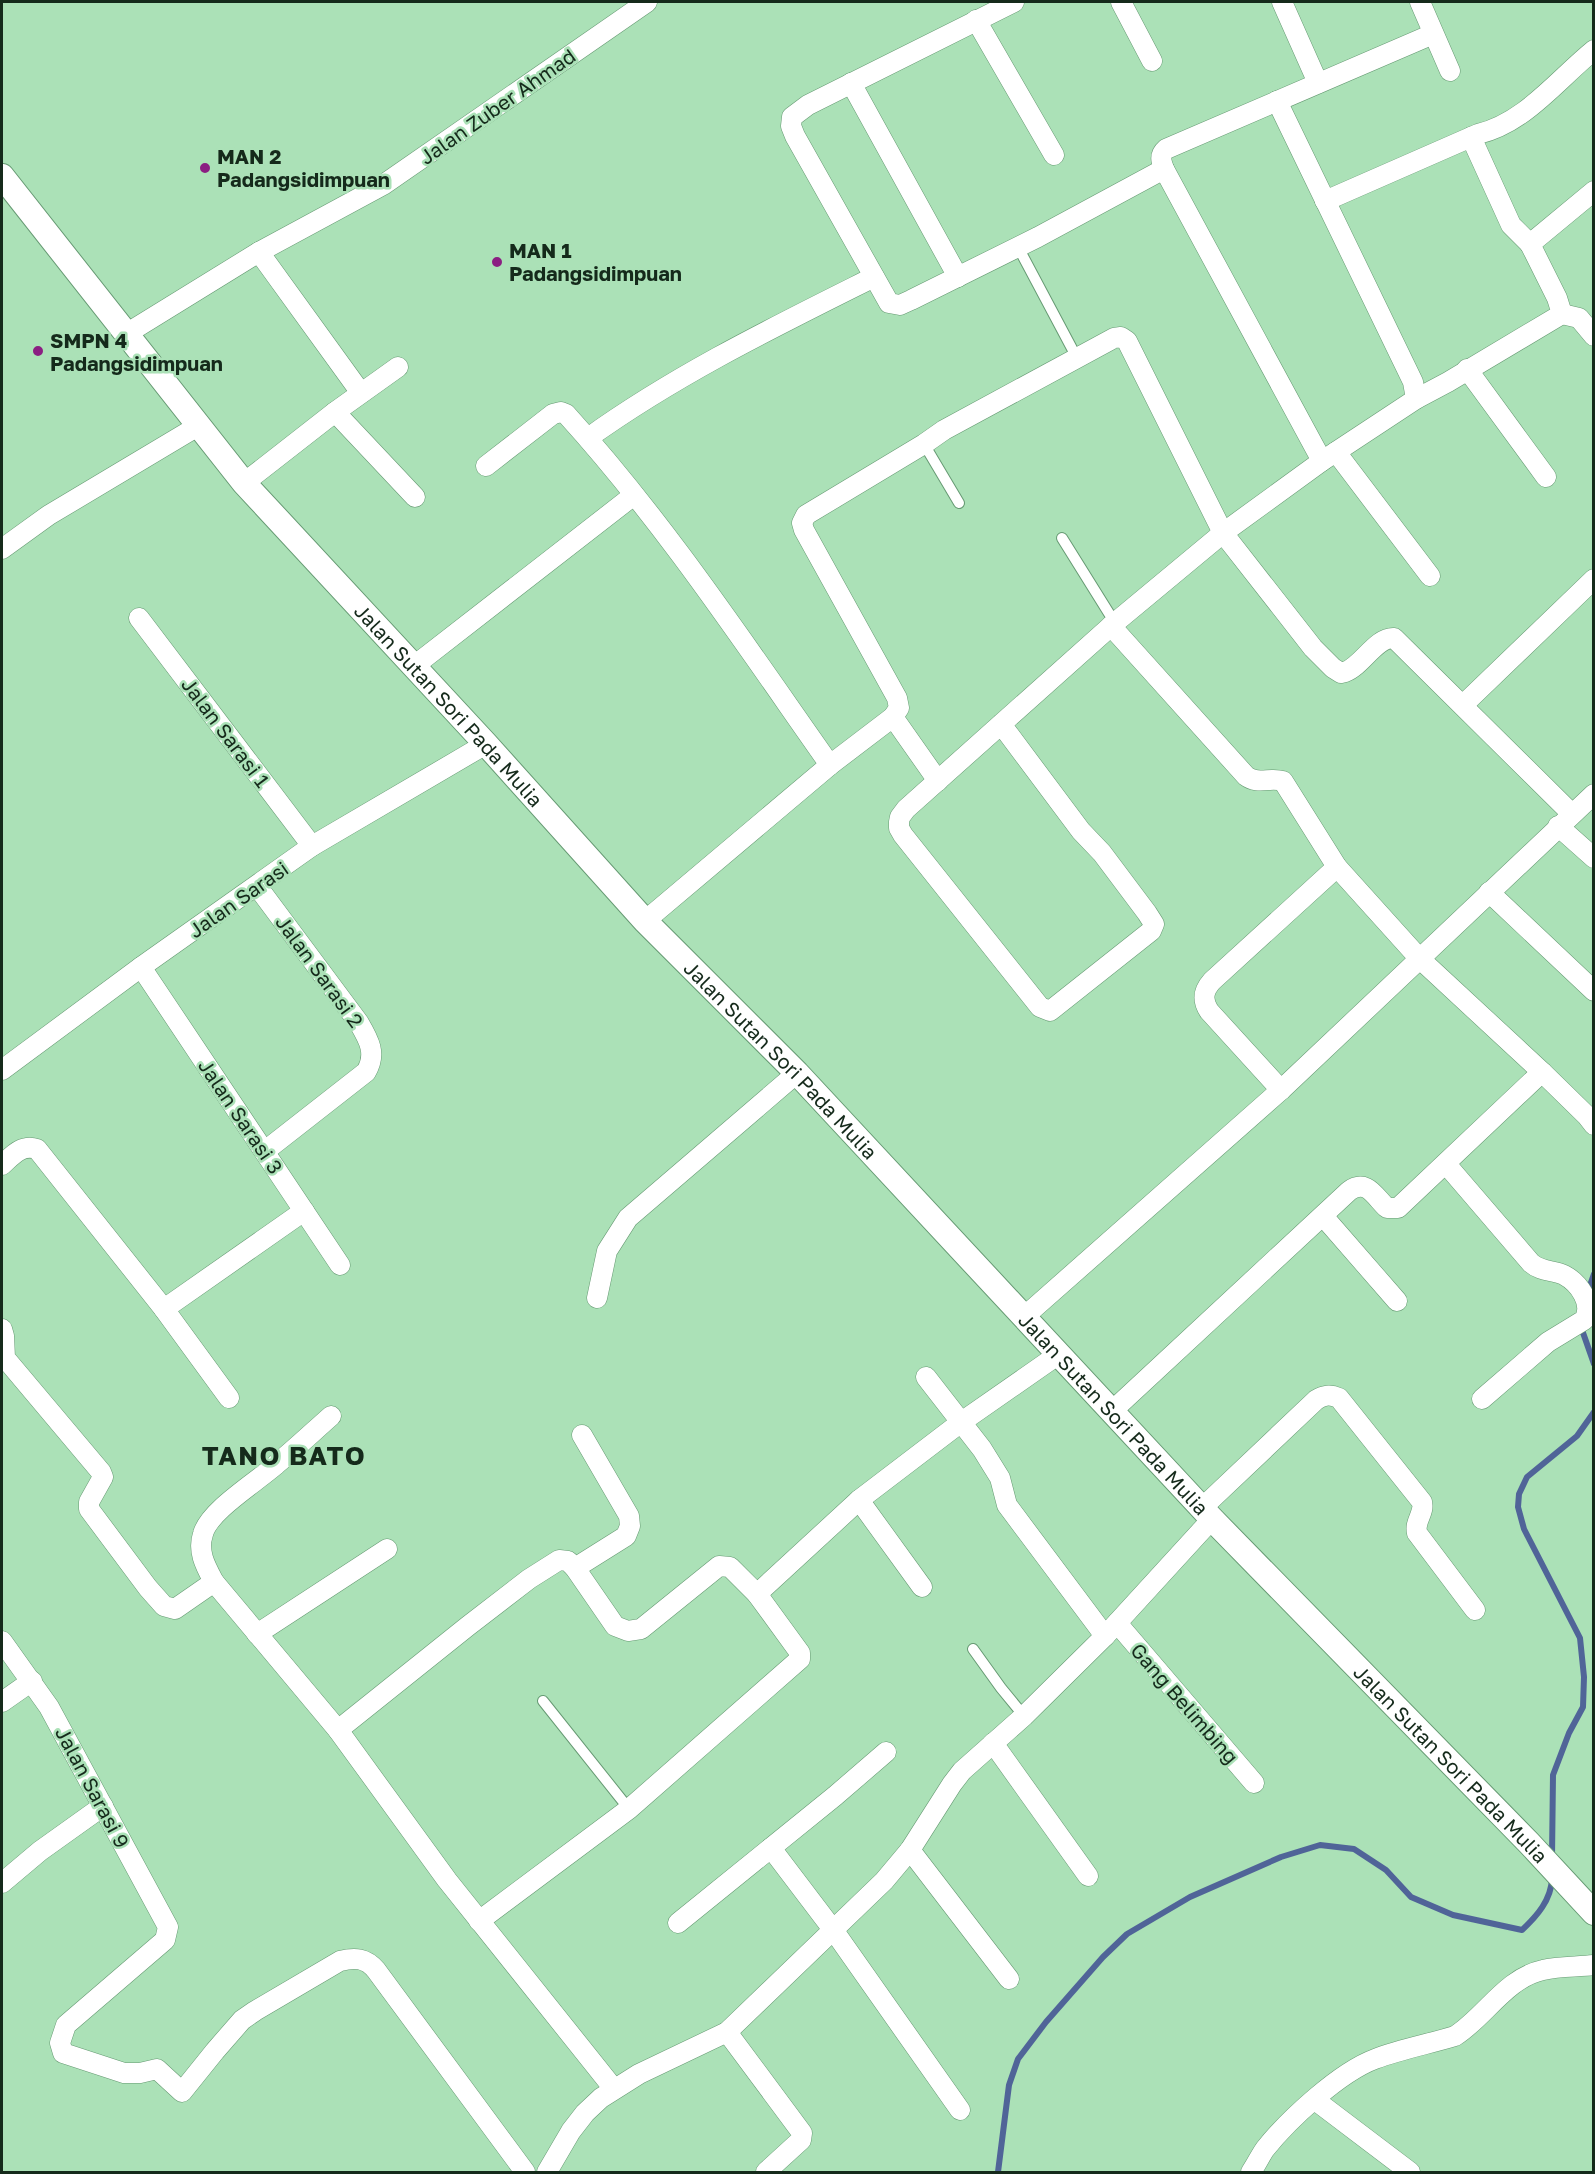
<svg xmlns="http://www.w3.org/2000/svg" width="1595" height="2174" viewBox="0 0 1595 2174" font-family="'Golos Text',sans-serif">
<rect width="100%" height="100%" fill="#abe1b7"/>
<g fill="none" stroke-linecap="round" stroke-linejoin="round">
<g stroke="#506498" stroke-width="6">
<polyline points="1587,1294 1594,1274"/>
<polyline points="1581,1327 1594,1364"/>
<polyline points="1552,1857 1553,1775 1569,1733 1583,1707 1584,1677 1580,1638 1524,1529 1518,1507 1519,1494 1527,1477 1577,1436 1594,1412"/>
<path d="M 998,2172 L 1009,2085 L 1018,2059 L 1046,2022 L 1103,1957 L 1127,1934 L 1190,1897 L 1281,1857 L 1320,1845 L 1354,1849 L 1386,1870 L 1411,1897 L 1453,1915 L 1522,1930 C 1537,1916 1551,1900 1552,1879"/>
</g>
<defs>
<g id="service">
<polyline points="1018,247 1077,358"/>
<polyline points="924,444 959,503"/>
<polyline points="1062,538 1115,623"/>
<polyline points="973,1649 1001,1688 1024,1716"/>
<polyline points="543,1701 629,1809"/>
</g>
<g id="minor">
<polyline points="1014,2 808,105 792,117 791,126 795,136 889,303 900,305 911,300 1038,237 1164,169"/>
<polyline points="1121,2 1152,61"/>
<polyline points="1282,2 1318,83"/>
<polyline points="1420,2 1450,71"/>
<polyline points="976,20 1054,155"/>
<polyline points="851,83 958,277"/>
<polyline points="1277,101 1413,382 1416,399"/>
<polyline points="1471,137 1511,225 1530,244"/>
<path d="M 1325,201 L 1478,134 C 1525,123 1557,80 1594,50"/>
<polyline points="259,252 361,393"/>
<polyline points="1562,314 1579,318 1594,336"/>
<polyline points="126,334 259,252 383,185 647,2"/>
<polyline points="1467,369 1546,477"/>
<polyline points="335,412 415,497"/>
<path d="M 588,438 C 677,374 776,326 874,277"/>
<polyline points="1336,452 1430,576"/>
<path d="M 1322,461 L 1164,169 C 1161,161 1159,155 1166,149 L 1433,34"/>
<path d="M 486,466 L 553,414 L 561,412 L 566,414 C 664,522 746,646 830,765"/>
<polyline points="244,483 335,412 398,367"/>
<polyline points="2,549 49,515 198,426"/>
<polyline points="139,618 312,846"/>
<path d="M 1111,626 L 1246,776 C 1258,785 1270,777 1283,781 L 1337,867 L 1419,958 L 1542,1072 L 1587,1116 L 1594,1125"/>
<polyline points="414,666 634,495"/>
<polyline points="1463,705 1594,579"/>
<polyline points="893,717 938,781"/>
<polyline points="1001,724 1081,831 1102,853 1147,913 1154,924 1151,931 1050,1011 1040,1007 903,835 899,828 899,822 900,817 906,809 1111,626 1223,533 1322,461 1416,399 1448,382 1562,314 1557,298 1530,244 1594,191"/>
<polyline points="1558,826 1594,858"/>
<path d="M 257,886 L 359,1023 C 369,1040 377,1054 366,1072 L 265,1151"/>
<polyline points="1489,892 1594,991"/>
<path d="M 645,921 L 830,765 L 893,717 L 899,708 L 897,698 L 804,530 L 802,523 L 806,515 L 924,444 L 944,430 L 1114,338 L 1121,337 L 1127,341 L 1223,533 L 1313,648 L 1333,668 L 1341,673 L 1345,672 C 1362,666 1376,637 1394,638 L 1571,813"/>
<polyline points="141,967 340,1265"/>
<polyline points="2,1070 141,967 312,846 486,744"/>
<path d="M 1281,1090 L 1209,1011 C 1202,1000 1203,991 1212,981 L 1337,867"/>
<path d="M 1446,1164 L 1531,1263 C 1541,1272 1553,1270 1564,1275 C 1579,1283 1594,1304 1584,1320 L 1548,1342 L 1482,1399"/>
<path d="M 2,1165 C 12,1156 21,1144 37,1149 L 164,1309 L 229,1398"/>
<polyline points="1323,1216 1397,1301"/>
<polyline points="597,1298 607,1251 628,1218 797,1073"/>
<polyline points="164,1309 304,1211"/>
<polyline points="1025,1316 1281,1090 1594,794"/>
<polyline points="2,1329 4,1336 5,1358 101,1472 103,1477 89,1502 89,1509 148,1588 164,1606 175,1609 214,1582"/>
<polyline points="926,1377 982,1449 1000,1478 1007,1505 1105,1636"/>
<path d="M 1111,1412 L 1349,1191 C 1367,1178 1375,1197 1387,1208 L 1398,1208 L 1542,1072"/>
<path d="M 331,1416 C 314,1431 297,1447 279,1462 C 260,1480 209,1510 203,1534 C 197,1552 206,1567 214,1582 L 338,1730 L 447,1880 L 614,2089"/>
<polyline points="859,1500 922,1587"/>
<path d="M 1202,1508 L 1316,1400 C 1324,1395 1330,1394 1339,1398 L 1422,1502 C 1425,1513 1414,1521 1417,1533 L 1475,1610"/>
<polyline points="575,1568 626,1536 630,1526 629,1516 582,1435"/>
<polyline points="757,1594 859,1500 960,1423 1059,1354"/>
<polyline points="1117,1623 1254,1783"/>
<polyline points="257,1634 387,1549"/>
<path d="M 2,1641 L 49,1707 L 168,1927 L 165,1940 L 66,2025 L 60,2043 L 63,2053 L 124,2073 L 140,2073 L 157,2069 L 182,2092 L 215,2051 L 242,2020 L 255,2011 L 340,1961 C 355,1957 366,1958 376,1970 L 525,2172"/>
<polyline points="2,1702 32,1681"/>
<polyline points="338,1730 468,1626 529,1579 559,1560 568,1561 575,1568 615,1626 628,1631 641,1629 719,1566 730,1567 757,1594 800,1653 800,1659 629,1809 479,1921"/>
<polyline points="993,1743 1088,1876"/>
<polyline points="771,1848 834,1931 960,2110"/>
<polyline points="910,1850 1009,1979"/>
<polyline points="2,1883 40,1851 103,1806"/>
<polyline points="678,1923 835,1796 886,1752"/>
<polyline points="727,2032 802,2133 801,2140 766,2172"/>
<polyline points="1315,2100 1410,2172"/>
<polyline points="547,2172 571,2131 585,2113 601,2098 639,2074 727,2032 884,1881 910,1850 952,1784 962,1771 1024,1716 1105,1636 1212,1519"/>
<path d="M 1251,2172 C 1256,2165 1260,2156 1265,2149 C 1289,2119 1340,2072 1375,2059 C 1401,2049 1429,2044 1455,2036 C 1485,2017 1506,1978 1543,1970 C 1559,1966 1577,1967 1594,1965"/>
</g>
<g id="tertiary">
<path id="s1" d="M 2,176 L 244,483 L 486,744 L 645,921 L 797,1073 L 1212,1519 L 1529,1843 L 1594,1913"/>
</g>
</defs>
<use href="#service" stroke="#669a73" stroke-width="12"/>
<use href="#minor" stroke="#669a73" stroke-width="21"/>
<use href="#tertiary" stroke="#669a73" stroke-width="26"/>
<use href="#service" stroke="#fff" stroke-width="10"/>
<use href="#minor" stroke="#fff" stroke-width="20"/>
<use href="#tertiary" stroke="#fff" stroke-width="24"/>
</g>
<g fill="#8b1e82" stroke="#abe1b7" stroke-width="2">
<circle cx="205" cy="168" r="6"/>
<circle cx="497" cy="262" r="6"/>
<circle cx="38" cy="351" r="6"/>
</g>
<g text-anchor="middle" dominant-baseline="central" stroke-width="5" stroke-linejoin="round" paint-order="stroke">
<g font-size="20" fill="#152a1b" stroke="#abe1b7">
<text transform="translate(497 106) rotate(-35)">Jalan Zuber Ahmad</text>
<text stroke="none"><textPath href="#s1" startOffset="693">Jalan Sutan Sori Pada Mulia</textPath></text>
<text transform="translate(226 732) rotate(53)">Jalan Sarasi 1</text>
<text transform="translate(238 899) rotate(-35)">Jalan Sarasi</text>
<text transform="translate(320 971) rotate(54)">Jalan Sarasi 2</text>
<text stroke="none"><textPath href="#s1" startOffset="1179">Jalan Sutan Sori Pada Mulia</textPath></text>
<text transform="translate(241 1116) rotate(56)">Jalan Sarasi 3</text>
<text stroke="none"><textPath href="#s1" startOffset="1665">Jalan Sutan Sori Pada Mulia</textPath></text>
<text transform="translate(1185 1703) rotate(49)">Gang Belimbing</text>
<text stroke="none"><textPath href="#s1" startOffset="2151">Jalan Sutan Sori Pada Mulia</textPath></text>
<text transform="translate(93 1787) rotate(62)">Jalan Sarasi 9</text>
</g>
<g font-size="20" font-weight="bold" fill="#152a1b" stroke="#abe1b7" text-anchor="start">
<text x="217" y="156">MAN 2<tspan x="217" dy="23">Padangsidimpuan</tspan></text>
<text x="509" y="250">MAN 1<tspan x="509" dy="23">Padangsidimpuan</tspan></text>
<text x="50" y="340">SMPN 4<tspan x="50" dy="23">Padangsidimpuan</tspan></text>
</g>
<g font-size="26" font-weight="bold" letter-spacing="1.5" fill="#152a1b" stroke="#abe1b7">
<text x="284" y="1455">TANO BATO</text>
</g>
</g>
<rect width="1595" height="2174" fill="none" stroke="#152a1b" stroke-width="6"/>
</svg>
